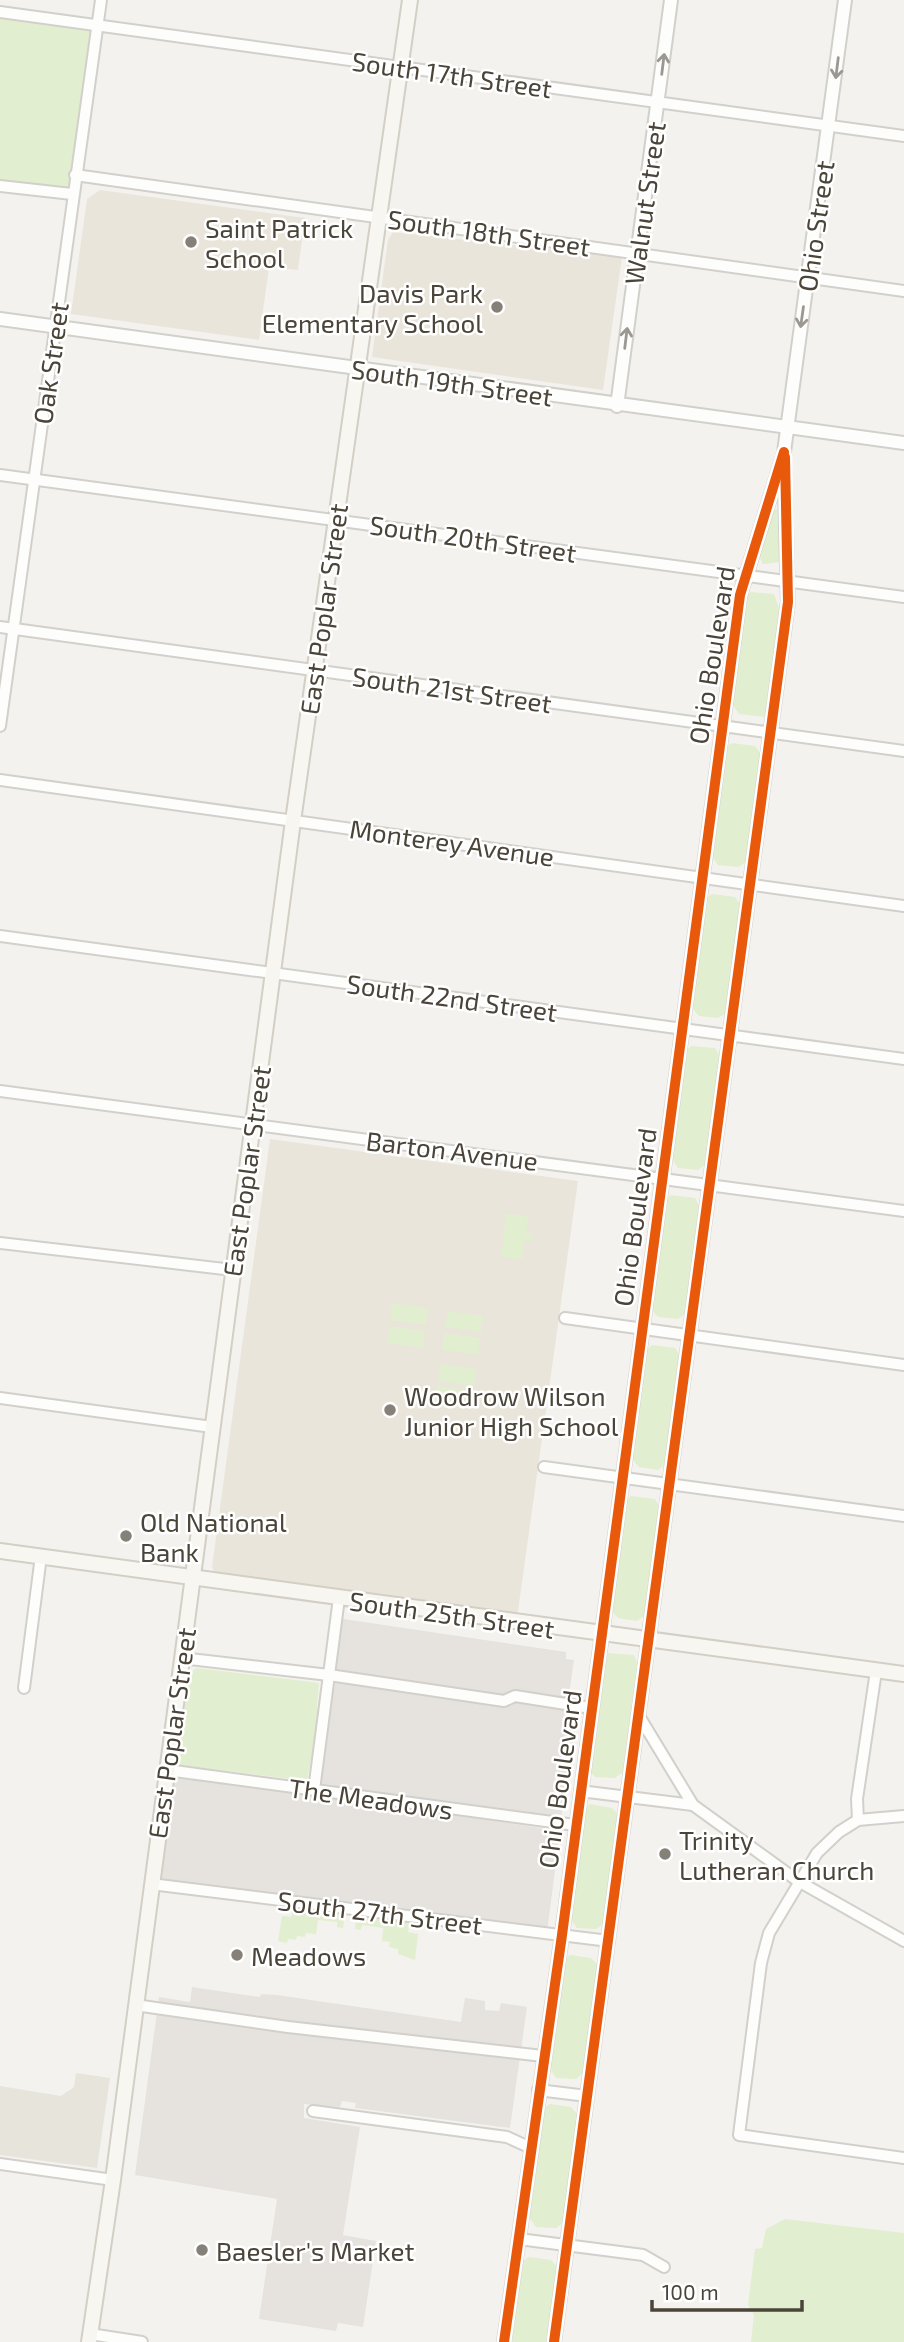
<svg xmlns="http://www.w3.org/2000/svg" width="904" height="2342" viewBox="0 0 904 2342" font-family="'Exo 2',sans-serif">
<rect width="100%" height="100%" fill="#f4f2ee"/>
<polygon fill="#e7e4dc" points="76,2073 110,2078 97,2168 0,2155 0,2086 61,2096 74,2087"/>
<g fill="#eae5da">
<polygon points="100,190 305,218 298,270 269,267 259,340 71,314 87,199"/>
<polygon points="393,232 622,257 603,390 372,357 388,240"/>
<polygon points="270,1139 578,1181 518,1611 514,1616 214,1572 212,1567"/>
</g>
<g fill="#e1eecf">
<polygon points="0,11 98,23 72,194 0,186"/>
<polygon points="777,509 780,562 763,564 758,554 772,511"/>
<polygon points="751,592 774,594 780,611 766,717 739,714 731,702 747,595"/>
<polygon points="732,743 755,746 760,753 746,862 738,867 718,865 711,856 726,747"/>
<polygon points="712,894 735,897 740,904 726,1013 718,1018 699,1016 691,1007 706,898"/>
<polygon points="692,1046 715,1048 720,1056 706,1164 698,1170 678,1168 671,1158 685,1050"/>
<polygon points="671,1195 695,1198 699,1205 685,1314 678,1319 658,1317 650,1308 665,1200"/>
<polygon points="506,1214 528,1216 526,1233 532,1234 531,1242 524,1241 522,1260 501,1257"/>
<polygon points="392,1303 428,1308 426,1325 390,1320"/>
<polygon points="448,1311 483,1316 481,1332 445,1327"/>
<polygon points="390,1326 425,1331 423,1348 387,1343"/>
<polygon points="444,1333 480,1338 478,1355 442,1350"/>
<polygon points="652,1345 675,1348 680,1355 666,1464 658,1470 639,1467 631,1458 646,1350"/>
<polygon points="440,1364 476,1369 474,1386 438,1381"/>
<polygon points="437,1386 473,1391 470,1408 434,1403"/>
<polygon points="631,1496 655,1499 659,1506 645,1615 637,1621 618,1618 610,1609 625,1501"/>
<polygon points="609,1653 634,1655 637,1663 623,1772 615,1778 595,1777 589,1770 603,1658"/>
<polygon points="196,1668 319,1683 317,1707 320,1713 307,1781 180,1765 178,1760 189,1674"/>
<polygon points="590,1804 612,1808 618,1814 604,1923 596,1929 577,1928 569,1917 584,1809"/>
<polygon points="293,1907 345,1914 343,1928 337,1927 337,1922 318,1920 316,1934 306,1933 305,1937 297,1936 296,1940 288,1939 287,1943 278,1941 282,1916 291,1917"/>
<polygon points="357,1914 410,1922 408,1932 418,1934 415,1960 398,1954 398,1949 389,1947 390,1942 382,1941 383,1928 362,1925 361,1930 355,1929"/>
<polygon points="570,1955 591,1958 597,1964 583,2073 576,2079 556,2078 549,2067 563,1959"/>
<polygon points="550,2104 571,2107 577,2114 563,2223 556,2228 536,2227 529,2217 544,2108"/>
<polygon points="785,2219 904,2233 904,2342 751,2342 754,2315 748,2305 755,2249 762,2248 766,2229"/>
<polygon points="529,2257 551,2260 557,2267 547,2342 512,2342 523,2261"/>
</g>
<g fill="#e6e3df">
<polygon points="337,1618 566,1652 566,1659 574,1660 566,1716 577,1718 560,1824 314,1790"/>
<polygon points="167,1770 560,1831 547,1933 151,1884"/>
<polygon points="192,1987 260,1997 261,1994 277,1995 461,2022 465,1998 485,2001 485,2010 499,2011 501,2003 527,2007 510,2128 355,2108 356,2103 342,2101 340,2107 304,2104 304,2118 360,2127 343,2235 376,2241 363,2327 338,2323 336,2331 259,2319 277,2199 135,2175 159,1997 190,2002"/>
</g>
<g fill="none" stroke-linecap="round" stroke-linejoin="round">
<defs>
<g id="minor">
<polyline points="0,12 904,136"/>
<polyline points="75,175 904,291"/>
<polyline points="0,186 72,194"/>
<polyline points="0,475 904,597"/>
<polyline points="0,627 904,751"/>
<polyline points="0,726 101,0"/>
<polyline points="0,780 904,906"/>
<polyline points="0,936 904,1059"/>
<polyline points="0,1091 904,1211"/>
<polyline points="0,1243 233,1270"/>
<polyline points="565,1318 904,1365"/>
<polyline points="0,1398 212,1427"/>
<polyline points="544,1467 904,1516"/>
<polyline points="181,1658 329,1675 504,1701 515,1696 591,1708"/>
<polyline points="24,1688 41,1556"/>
<polyline points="639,1716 693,1805 798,1881 904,1941"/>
<polyline points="167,1770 575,1825"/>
<polyline points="314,1790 339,1598"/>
<polyline points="580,1791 693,1805"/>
<polyline points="904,1816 858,1820 839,1832 817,1853 769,1933 761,1963 739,2135 904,2158"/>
<polyline points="858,1820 857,1799 876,1671"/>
<polyline points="151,1884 609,1941"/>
<polyline points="135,2005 288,2027 543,2056"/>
<polyline points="538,2090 587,2096"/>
<polyline points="313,2111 507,2137 531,2148"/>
<polyline points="0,2164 113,2180"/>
<polyline points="519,2239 643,2255 664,2267"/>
<polyline points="90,2334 142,2342"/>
</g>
<g id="tertiary">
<polyline points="0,319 904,443"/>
<polyline points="617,406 671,0"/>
<polyline points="504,2342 562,1935 740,595 783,456"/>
<polyline points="554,2342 788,602 784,452 845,0"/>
</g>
<g id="secondary">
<polyline points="0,1551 904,1674"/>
<polyline points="89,2342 113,2180 293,821 410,0"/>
</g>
</defs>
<use href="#minor" stroke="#d2d0cb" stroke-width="14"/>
<use href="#tertiary" stroke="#d2d0cb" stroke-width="16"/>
<use href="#secondary" stroke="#d3cfc5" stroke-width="18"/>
<use href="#minor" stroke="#fdfdfc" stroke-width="10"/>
<use href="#tertiary" stroke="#fdfdfc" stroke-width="12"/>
<use href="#secondary" stroke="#f7f6f1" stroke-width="14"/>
<defs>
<g id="cycleway">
<polyline points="504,2342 562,1935 740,595 784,452"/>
<polyline points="554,2342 788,602 785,457"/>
</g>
</defs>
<use href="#cycleway" stroke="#fff" stroke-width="15"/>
<use href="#cycleway" stroke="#e8590c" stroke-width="10"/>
</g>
<defs><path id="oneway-shaft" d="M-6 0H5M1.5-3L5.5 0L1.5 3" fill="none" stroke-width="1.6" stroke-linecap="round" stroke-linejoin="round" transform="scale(1.75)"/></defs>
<g stroke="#9b9791">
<use href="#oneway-shaft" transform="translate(663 64) rotate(-83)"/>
<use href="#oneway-shaft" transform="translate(837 68) rotate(97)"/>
<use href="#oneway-shaft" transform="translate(802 317) rotate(98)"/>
<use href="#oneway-shaft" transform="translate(626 338) rotate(-83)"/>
</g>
<g fill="#868178" stroke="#fff" stroke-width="2.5">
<circle cx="191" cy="242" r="7"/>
<circle cx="497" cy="307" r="7"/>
<circle cx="390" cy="1410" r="7"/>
<circle cx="126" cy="1536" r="7"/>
<circle cx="665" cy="1854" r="7"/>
<circle cx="237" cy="1955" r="7"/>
<circle cx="202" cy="2250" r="7"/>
</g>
<g text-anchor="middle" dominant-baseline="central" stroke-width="5" stroke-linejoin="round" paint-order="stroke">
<g font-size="26" fill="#4b4439" stroke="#fff">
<text transform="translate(452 74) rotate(8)">South 17th Street</text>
<text transform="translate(644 203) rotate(-82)">Walnut Street</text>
<text transform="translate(815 226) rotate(-82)">Ohio Street</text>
<text transform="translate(489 232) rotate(8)">South 18th Street</text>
<text transform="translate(50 363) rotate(-82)">Oak Street</text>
<text transform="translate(452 382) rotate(8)">South 19th Street</text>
<text transform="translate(473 538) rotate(8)">South 20th Street</text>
<text transform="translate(323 609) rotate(-82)">East Poplar Street</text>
<text transform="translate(711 655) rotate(-81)">Ohio Boulevard</text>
<text transform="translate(452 689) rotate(8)">South 21st Street</text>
<text transform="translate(452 842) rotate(8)">Monterey Avenue</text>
<text transform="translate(452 997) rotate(8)">South 22nd Street</text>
<text transform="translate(452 1150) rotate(7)">Barton Avenue</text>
<text transform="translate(246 1171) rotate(-82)">East Poplar Street</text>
<text transform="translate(634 1217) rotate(-82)">Ohio Boulevard</text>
<text transform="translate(452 1614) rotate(8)">South 25th Street</text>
<text transform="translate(171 1733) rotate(-82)">East Poplar Street</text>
<text transform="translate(559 1779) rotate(-82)">Ohio Boulevard</text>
<text transform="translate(371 1798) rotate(8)">The Meadows</text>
<text transform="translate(380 1912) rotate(7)">South 27th Street</text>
</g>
<g font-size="26" fill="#4b4439" stroke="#fff" text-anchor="start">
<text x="205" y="227">Saint Patrick<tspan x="205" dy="30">School</tspan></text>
<text x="483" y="292" text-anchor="end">Davis Park<tspan x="483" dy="30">Elementary School</tspan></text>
<text x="404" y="1395">Woodrow Wilson<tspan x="404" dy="30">Junior High School</tspan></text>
<text x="140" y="1521">Old National<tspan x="140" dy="30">Bank</tspan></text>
<text x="679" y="1839">Trinity<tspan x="679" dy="30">Lutheran Church</tspan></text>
<text x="251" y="1955">Meadows</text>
<text x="216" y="2250">Baesler's Market</text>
</g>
</g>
<path d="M652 2300v10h150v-10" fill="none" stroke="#4b4439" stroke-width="3.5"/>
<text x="662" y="2300" font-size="21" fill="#4b4439" stroke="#ffffff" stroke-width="5" paint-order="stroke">100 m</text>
</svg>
